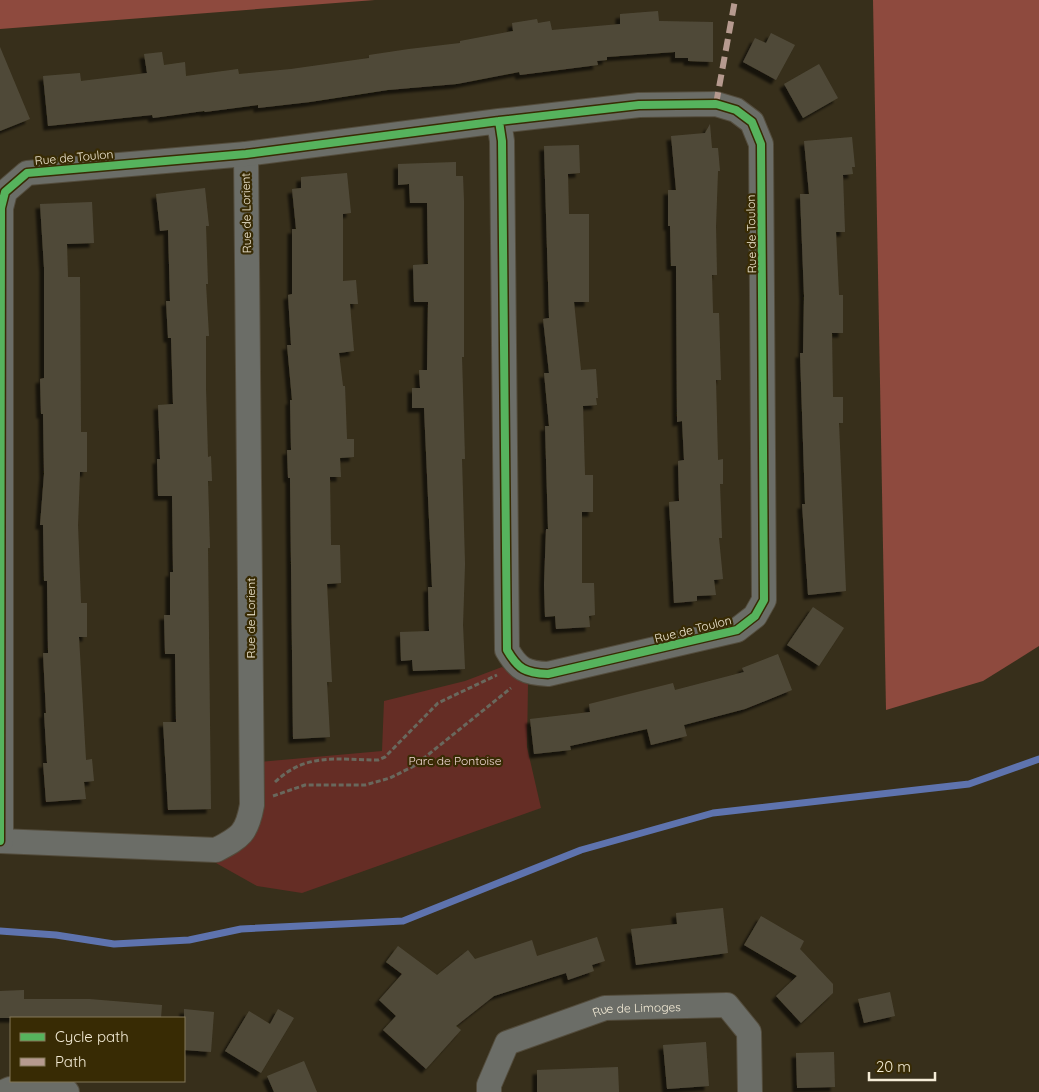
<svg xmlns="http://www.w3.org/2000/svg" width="1039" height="1092" viewBox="0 0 1039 1092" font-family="Quicksand,sans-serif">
<defs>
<filter id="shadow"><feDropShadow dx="-4.5" dy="4.5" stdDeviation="1" flood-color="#0009"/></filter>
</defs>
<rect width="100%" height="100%" fill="#372f1b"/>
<polygon fill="#652d25" points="502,667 528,684 527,747 541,808 302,893 257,886 216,863 216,850 235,840 259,762 382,751 384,701 465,681"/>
<g fill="#8e4a3e">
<polygon points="0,0 375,0 0,29"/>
<polygon points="873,0 1039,0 1039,646 983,681 886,710"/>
</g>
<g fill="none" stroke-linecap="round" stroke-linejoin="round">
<polyline stroke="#5e73ae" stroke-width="7" points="0,931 56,935 114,944 189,940 241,929 403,921 581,850 713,813 969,784 1039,759"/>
</g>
<g fill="#504a39" filter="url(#shadow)">
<polygon points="658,11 659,21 713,22 713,62 688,61 688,58 675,58 675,52 607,57 607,60 597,61 598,65 520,75 519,72 457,84 388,90 310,102 258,108 258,105 205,112 204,111 153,118 152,115 48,126 43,76 80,73 81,81 147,73 144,54 162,52 164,65 185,62 186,76 238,69 239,74 291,69 369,58 369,55 409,49 460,43 460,41 513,31 512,23 537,19 538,23 550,21 552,30 620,24 620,14"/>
<polygon points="771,33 795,45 776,80 743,62 755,38 766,43"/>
<polygon points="0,47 30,119 0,131"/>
<polygon points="819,64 838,98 803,118 784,84"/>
<polygon points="710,124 712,148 718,148 720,171 718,171 716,226 717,275 712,275 713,313 719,313 721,380 716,380 718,460 723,459 723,484 720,484 722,538 719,538 723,579 714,580 716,595 697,596 697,601 674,603 669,502 679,501 678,461 684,460 682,421 677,422 676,266 671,266 670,226 668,226 668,190 676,190 671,136 705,133"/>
<polygon points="852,137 855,167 852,167 853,174 843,175 845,232 836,232 839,295 843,295 843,333 832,333 833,397 843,397 843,423 839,423 846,591 808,595 802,504 805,504 800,353 803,353 804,296 800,194 809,194 804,141"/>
<polygon points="579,145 580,173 568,174 569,214 589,214 589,302 574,302 581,370 596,369 598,398 596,398 597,405 583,406 585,475 593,475 593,512 582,512 582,583 594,583 595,615 589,616 590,627 556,629 555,616 545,617 544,585 546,529 548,529 545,426 549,426 544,373 549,373 543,319 549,318 544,146"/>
<polygon points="456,162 456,176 463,176 464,202 464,357 462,357 465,459 462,459 465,564 463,625 465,669 413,671 412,660 401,661 400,632 429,631 428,587 432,587 424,408 412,408 412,388 420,388 419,370 427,370 428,302 414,302 413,265 428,264 427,203 410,203 409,184 398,185 398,164"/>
<polygon points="347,173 351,213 343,214 343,281 356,280 358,304 350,304 354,351 339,353 343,386 345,386 347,439 354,439 354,457 340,458 341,477 330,477 331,545 340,545 341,583 327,584 332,682 327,682 330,737 293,739 290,478 288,478 287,450 291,450 290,400 292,400 287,345 291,345 288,295 292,294 292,229 296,229 292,189 301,188 301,177"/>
<polygon points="205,188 209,226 206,226 208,284 206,284 209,336 206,336 206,389 208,457 211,456 212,481 208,481 210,548 208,548 211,809 168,810 163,722 176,722 175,654 165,654 164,615 170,615 170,572 173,572 172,496 158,496 157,459 160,459 158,405 173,404 171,338 168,338 166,301 170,301 168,230 160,231 156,194"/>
<polygon points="92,202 94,243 67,244 68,277 80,277 81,432 87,432 87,472 80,472 78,525 81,603 87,603 87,637 79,637 86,760 92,759 94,781 84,782 86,799 46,802 43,763 47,763 44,713 46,713 43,653 48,653 47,581 44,581 43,525 40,525 44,474 43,414 41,414 40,379 44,378 44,268 40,204"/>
<polygon points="813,607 844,628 819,666 787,645"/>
<polygon points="778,654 792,690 745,709 684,725 687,736 651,745 647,729 570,746 571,750 534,754 530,719 590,712 589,704 673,683 675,690 744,672 742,668"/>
<polygon points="723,908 728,953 636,965 631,929 677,924 676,913"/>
<polygon points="761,916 804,941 800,949 833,984 833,993 801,1023 776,996 797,976 744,945"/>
<polygon points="597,937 605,961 592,965 594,971 568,980 566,973 494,996 456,1026 461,1030 426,1069 383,1030 396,1016 379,1000 402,974 386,962 398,946 437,975 468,950 475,959 532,940 537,956"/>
<polygon points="24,990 24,999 89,999 162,1005 161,1018 0,1018 0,991"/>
<polygon points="890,992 895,1016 864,1023 858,999"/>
<polygon points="184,1009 214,1012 211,1052 184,1050"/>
<polygon points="278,1009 294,1018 261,1073 225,1051 249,1011 270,1024"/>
<polygon points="706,1042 709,1086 667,1089 663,1045"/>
<polygon points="834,1052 835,1087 797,1088 796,1053"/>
<polygon points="304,1061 317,1092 274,1092 267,1076"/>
<polygon points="618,1067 619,1092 537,1092 537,1070"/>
</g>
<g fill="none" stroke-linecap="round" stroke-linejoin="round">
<defs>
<g id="minor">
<path d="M 0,841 L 216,850 C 241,837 247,833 252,805 L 246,154"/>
<path d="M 1,841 L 1,208 L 5,192 L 27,173 L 246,154 L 499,121 L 639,105 L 716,104 L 736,110 L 752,122 L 761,144 L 764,600 L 755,616 L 737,630 L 548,674 C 525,673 518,669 507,650 L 502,141 L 499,121"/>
<polyline points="3,1092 10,1089 67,1092"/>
<path id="s1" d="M 489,1092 L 489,1085 L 507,1043 L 605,1008 L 727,1005 L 749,1032 L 750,1092"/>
</g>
</defs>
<use href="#minor" stroke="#534c3c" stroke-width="26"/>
<g stroke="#69685d" stroke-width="3" stroke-dasharray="5 2.5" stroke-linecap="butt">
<path d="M 275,782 C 307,752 337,760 378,760 L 385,757 L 438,703 L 497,675"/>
<polyline points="273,796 305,785 365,785 390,778 414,766 511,688"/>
</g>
<use href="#minor" stroke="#6b6d67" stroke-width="24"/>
<polyline stroke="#b69a8f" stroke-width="6" stroke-dasharray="12 6" stroke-linecap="butt" points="716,104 735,0"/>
<defs>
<path id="cycleway" d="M 0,841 L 1,208 L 5,192 L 27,173 L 246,154 L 499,121 L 639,105 L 716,104 L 736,110 L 752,122 L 761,144 L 764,600 L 755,616 L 737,630 L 548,674 C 525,673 518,669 507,650 L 502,141 L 499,121"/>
</defs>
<use href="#cycleway" stroke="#382b04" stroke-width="11"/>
<use href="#cycleway" stroke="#56b35d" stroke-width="8"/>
</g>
<g text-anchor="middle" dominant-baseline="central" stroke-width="4.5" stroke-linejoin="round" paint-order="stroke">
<g font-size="12" fill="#f4ecd7" stroke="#382b04">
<text transform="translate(74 157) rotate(-5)">Rue de Toulon</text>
<text transform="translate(246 213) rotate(-91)">Rue de Lorient</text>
<text transform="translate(751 234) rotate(-91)">Rue de Toulon</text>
<text transform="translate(250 618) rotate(-90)">Rue de Lorient</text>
<text transform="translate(693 629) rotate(-14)">Rue de Toulon</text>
<text stroke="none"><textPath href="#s1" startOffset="188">Rue de Limoges</textPath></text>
</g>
<g font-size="12" fill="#efd7d3" stroke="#382b04">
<text x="455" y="760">Parc de Pontoise</text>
</g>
</g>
<rect x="10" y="1017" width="175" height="65" fill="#382b04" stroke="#837858"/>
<rect x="20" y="1033" width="25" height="8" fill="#56b35d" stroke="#837858"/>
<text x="55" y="1042" font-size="15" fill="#f4ecd7">Cycle path</text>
<rect x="20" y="1058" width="25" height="8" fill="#b69a8f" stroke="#837858"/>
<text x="55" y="1067" font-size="15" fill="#f4ecd7">Path</text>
<path d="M869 1072v8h66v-8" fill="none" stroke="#f4ecd7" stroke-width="2.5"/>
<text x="876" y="1072" font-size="15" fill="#f4ecd7" stroke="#382b04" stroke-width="4" paint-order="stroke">20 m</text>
</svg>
